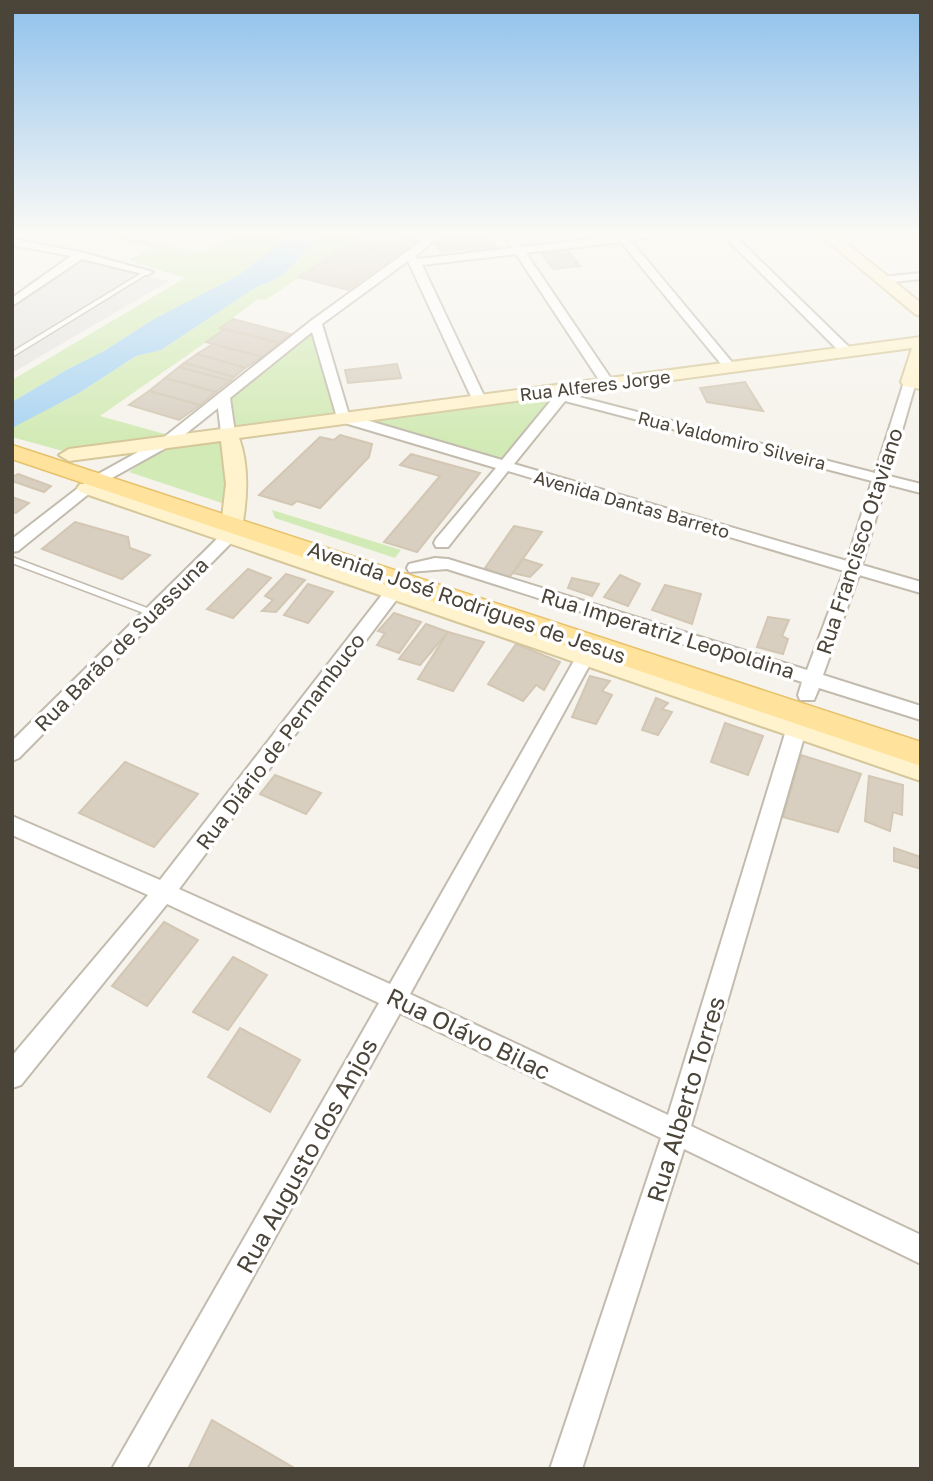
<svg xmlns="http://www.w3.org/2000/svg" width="933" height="1481" viewBox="0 0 933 1481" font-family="'Golos Text',sans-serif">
<rect width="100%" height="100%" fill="#f6f3ec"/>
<g fill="#d2eab5">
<polygon points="110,234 202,252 238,234 291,234 239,275 154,319 104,351 68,369 12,402 12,380 185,278 129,260 151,247 105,237"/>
<path d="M 327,234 L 356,234 L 351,237 L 355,239 L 266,300 L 258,299 L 221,327 L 225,329 L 100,416 L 172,436 L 70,453 L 12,437 L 12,427 L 79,393 L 136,356 L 161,350 L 258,286 C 290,278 298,257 319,236 Z"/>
<polygon points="309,329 338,417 230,432 225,396"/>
<polygon points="542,395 555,398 501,462 365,421"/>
<polygon points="227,434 234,507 129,472 169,442"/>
<polygon points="272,510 401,550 395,558 275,518"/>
</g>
<polygon fill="#e5e3e0" points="82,260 169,281 12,373 12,309"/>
<path fill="#a9d4f2" d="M 291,234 L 327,234 L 319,236 C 297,257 290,278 258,286 L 161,350 L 136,356 L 79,393 L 12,428 L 12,402 L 68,369 L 104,351 L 154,319 L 239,275 Z"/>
<g fill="#d8cfc1" stroke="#d3c7b4" stroke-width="2">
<polygon points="356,234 392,234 419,240 404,251 350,238"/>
<polygon points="490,236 496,247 468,250 461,239"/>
<polygon points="458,237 466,249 441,252 435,243 443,243 443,238"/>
<polygon points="355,239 404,251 397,255 349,244"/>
<polygon points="349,244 397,255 371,273 323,261"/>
<polygon points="568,250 580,266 553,269 541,253"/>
<polygon points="323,261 371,273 348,290 299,277"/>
<polygon points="233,319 290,334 279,343 220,328"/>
<polygon points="225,329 279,343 262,357 206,342"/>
<polygon points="213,344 262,357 245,368 197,354"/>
<polygon points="197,354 245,368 234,377 184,363"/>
<polygon points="184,363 234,377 230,381 179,367"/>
<polygon points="397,364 401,378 348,383 345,370"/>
<polygon points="179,367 230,381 216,392 165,378"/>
<polygon points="165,378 216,392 200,405 149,391"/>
<polygon points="745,382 763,411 707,402 700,388"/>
<polygon points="149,391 200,405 179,420 129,405"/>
<polygon points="340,435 372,444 369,457 320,508 297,501 292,505 259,495 320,437 334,440"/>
<polygon points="411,454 480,473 417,552 384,542 440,476 400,465"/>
<polygon points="18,474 51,486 44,492 12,481 12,477"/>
<polygon points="12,497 29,503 16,513 12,512"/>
<polygon points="75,522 128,537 130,548 150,555 122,579 42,549"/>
<polygon points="514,526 542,532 509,578 485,568"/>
<polygon points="523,559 542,565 530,577 513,573"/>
<polygon points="248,569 271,578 233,618 207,609"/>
<polygon points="286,574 305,580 276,612 262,611 273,600 265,596"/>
<polygon points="620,575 640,584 628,606 604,597"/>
<polygon points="572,578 599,584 592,596 568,588"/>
<polygon points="308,584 333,592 308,623 284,615"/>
<polygon points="665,585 701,594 692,624 652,610"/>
<polygon points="394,613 421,622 399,653 377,645 385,633 378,631"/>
<polygon points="768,617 789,620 782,636 788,639 783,654 757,647"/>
<polygon points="426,624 448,632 420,665 399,659"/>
<polygon points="448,632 484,642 453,691 418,679"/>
<polygon points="516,644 560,662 544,690 536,685 523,701 488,684"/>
<polygon points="590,676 610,681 602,691 612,695 596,724 572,717"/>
<polygon points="656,698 668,703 662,709 672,712 658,735 642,730"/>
<polygon points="725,723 763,736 748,775 711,762"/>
<polygon points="801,755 861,774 838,832 783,817"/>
<polygon points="125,762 198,794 154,847 79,813"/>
<polygon points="275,775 321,793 306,814 260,794"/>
<polygon points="869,776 903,785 902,815 893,812 890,831 865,821"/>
<polygon points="894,848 921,857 921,869 894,861"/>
<polygon points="164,922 198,940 147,1006 112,986"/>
<polygon points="233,957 267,975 228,1030 193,1012"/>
<polygon points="240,1028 300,1060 270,1112 208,1077"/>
<polygon points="212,1420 296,1469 188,1469"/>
</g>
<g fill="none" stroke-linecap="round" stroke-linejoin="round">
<defs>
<g id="lane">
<polygon points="145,271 150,272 12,357 12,352"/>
<polygon points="12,557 155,611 156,613 155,615 149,615 12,563"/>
</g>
<g id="street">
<path d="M 431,234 L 443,234 L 415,256 L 418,259 L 512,248 L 503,234 L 513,234 L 522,247 L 616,236 L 615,234 L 666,234 L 631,241 L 736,367 L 730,371 L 726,370 L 621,242 L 526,253 L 614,383 L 608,387 L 603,386 L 516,254 L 422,265 L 486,400 L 479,404 L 474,403 L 408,261 L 322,324 L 349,415 L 502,460 L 553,398 L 539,395 L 539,389 L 544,388 L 875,473 L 904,382 L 905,379 L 915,379 L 916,382 L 889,476 L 921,484 L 921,493 L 886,484 L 862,565 L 921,582 L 921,593 L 859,575 L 823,675 L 921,706 L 921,720 L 819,688 L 814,700 L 800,700 L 798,695 L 802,682 L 447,569 L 409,572 L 407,568 L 409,564 L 435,558 L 448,559 L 807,670 L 844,571 L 508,471 L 448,547 L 436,547 L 434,543 L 436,539 L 496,468 L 338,421 L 312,332 L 230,398 L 235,433 L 233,436 L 228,437 L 221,433 L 218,408 L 173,444 L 101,484 L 18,551 L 12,552 L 12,539 L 91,478 L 163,438 L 312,320 ZM 565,401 L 872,481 L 847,561 L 514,464 Z"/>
<polygon points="722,234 733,234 850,348 850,354 842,354"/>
<polygon points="12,239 80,252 153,272 147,275 82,259 12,306 12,298 71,256 12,245"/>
<polygon points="921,273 921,279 883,283 877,280 883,277"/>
<polygon points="230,530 238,535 236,538 19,758 12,761 12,741 224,532"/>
<polygon points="394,585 402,591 400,595 179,889 390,984 579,652 591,652 594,657 410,994 668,1115 787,727 790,722 797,720 804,722 807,727 691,1126 921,1235 921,1264 684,1149 582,1469 550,1469 661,1138 400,1013 146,1469 112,1469 379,1003 167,904 21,1085 12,1088 12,1056 148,895 12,835 12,816 160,880 388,587"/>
</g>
<g id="secondary">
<polygon points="819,234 835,234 921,303 921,316 915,314"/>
<path d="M 921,337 L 921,389 L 904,386 L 901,382 L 912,348 L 239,438 C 250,468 247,502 241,533 L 921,759 L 921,781 L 80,492 L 77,488 L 80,484 L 94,484 L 221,526 L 226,484 L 221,441 L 69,461 L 59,455 L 69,449 Z"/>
</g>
<polygon id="primary" points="12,445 921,742 921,766 12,459"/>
</defs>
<use href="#lane" stroke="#c2bbae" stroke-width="3"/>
<use href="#street" stroke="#c2bbae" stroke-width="4"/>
<use href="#secondary" stroke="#d6c79b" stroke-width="4"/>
<use href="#primary" stroke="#e6c16a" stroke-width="3"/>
<use href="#lane" fill="#fff" fill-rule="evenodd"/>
<use href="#street" fill="#fff" fill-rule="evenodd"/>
<use href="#secondary" fill="#fff3cd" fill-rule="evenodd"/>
<use href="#primary" fill="#ffe39c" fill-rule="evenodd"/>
</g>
<linearGradient id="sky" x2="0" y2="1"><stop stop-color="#8fc1ec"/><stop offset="0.53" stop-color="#fbfaf6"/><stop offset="1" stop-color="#fbfaf6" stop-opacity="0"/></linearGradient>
<rect width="933" height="441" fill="url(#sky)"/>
<g text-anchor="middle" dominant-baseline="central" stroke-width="7" stroke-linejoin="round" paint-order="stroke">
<g font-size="18" fill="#4b4439" stroke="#fff">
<text transform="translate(595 385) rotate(-7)">Rua Alferes Jorge</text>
<text transform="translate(732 440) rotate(14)">Rua Valdomiro Silveira</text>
<text transform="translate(632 504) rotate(16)">Avenida Dantas Barreto</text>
</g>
<g font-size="21" fill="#4b4439" stroke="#fff">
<text transform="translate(859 541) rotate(-72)">Rua Francisco Otaviano</text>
<text transform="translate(467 602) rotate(19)">Avenida José Rodrigues de Jesus</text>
<text transform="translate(668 633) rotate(17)">Rua Imperatriz Leopoldina</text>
<text transform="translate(121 644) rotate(-45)">Rua Barão de Suassuna</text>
<text transform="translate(280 741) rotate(-53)">Rua Diário de Pernambuco</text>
</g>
<g font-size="24" fill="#4b4439" stroke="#fff">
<text transform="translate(469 1033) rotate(26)">Rua Olávo Bilac</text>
<text transform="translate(685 1099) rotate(-73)">Rua Alberto Torres</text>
<text transform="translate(306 1155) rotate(-61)">Rua Augusto dos Anjos</text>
</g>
</g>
<rect width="933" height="1481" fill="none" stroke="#4b4439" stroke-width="28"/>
</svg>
